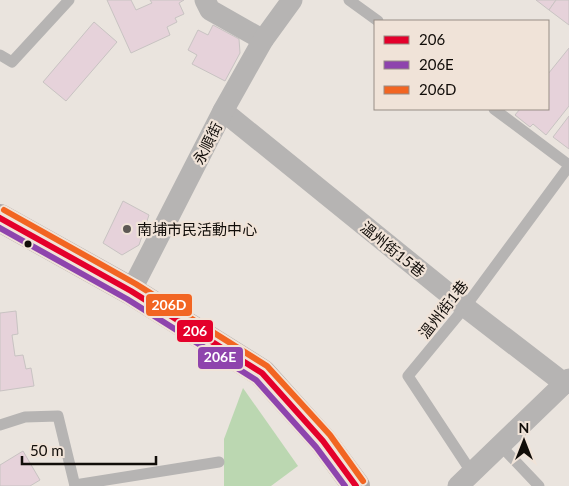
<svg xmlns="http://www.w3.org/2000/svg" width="569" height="486" viewBox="0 0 569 486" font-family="Lato,'Noto Sans TC',sans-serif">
<rect width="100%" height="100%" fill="#eae4de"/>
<polygon fill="#bbd7b1" points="243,388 298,466 271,486 224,486 224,439"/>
<g fill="#e6d2da" stroke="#c8c3c2">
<polygon points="107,0 131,0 136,10 152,3 150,0 184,0 179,3 184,14 175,18 177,22 167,27 170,35 131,53"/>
<polygon points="536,0 556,0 549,10"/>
<polygon points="556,0 569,0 569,25 549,10"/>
<polygon points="94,22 117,42 66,101 43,82"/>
<polygon points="213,25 239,39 240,53 225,81 192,64 197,55 188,50 198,30 208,35"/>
<polygon points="569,48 569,106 546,135 533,124 530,127 515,115 520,109 548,109 548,74"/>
<polygon points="569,116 569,149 553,137"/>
<polygon points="123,201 149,215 139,245 122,255 103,243"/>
<polygon points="16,311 18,334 12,335 15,356 23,355 26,369 31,368 34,386 0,391 0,313"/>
<polygon points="23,451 40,480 30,486 0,486 0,465"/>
</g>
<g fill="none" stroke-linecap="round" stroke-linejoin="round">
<g stroke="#b6b4b3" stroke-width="11">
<polyline points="349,0 378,21"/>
<polyline points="0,55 12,62 69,0"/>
<polyline points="494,109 569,165"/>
<polyline points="0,425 25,417 58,416 75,486"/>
<polyline points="501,446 539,486"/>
<polyline points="472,473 408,376 465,307 569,166"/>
<polyline points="75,485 219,462"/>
</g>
<g stroke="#b6b4b3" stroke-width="21">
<polyline points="205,0 210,10 263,40"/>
<polyline points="223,111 465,307 565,384"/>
<polyline points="131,291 223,111 263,40 292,0"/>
<polyline points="458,486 569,379"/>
</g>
<polyline stroke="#aea9a8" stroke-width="28" points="0,218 131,291 262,373 323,441 356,486"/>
<defs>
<polyline id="bus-1" points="0,218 131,291 262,373 323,441 356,486"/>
<polyline id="bus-2" points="0,228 127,299 256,380 316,447 345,486"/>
<polyline id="bus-3" points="4,210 136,284 267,366 330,435 363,481"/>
</defs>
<use href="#bus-1" stroke="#f0e3d8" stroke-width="10"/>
<use href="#bus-2" stroke="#f0e3d8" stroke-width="10"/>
<use href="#bus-3" stroke="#f0e3d8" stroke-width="10"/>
<use href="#bus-1" stroke="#e4002b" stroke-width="6"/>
<use href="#bus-2" stroke="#8e44ad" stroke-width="6"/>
<use href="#bus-3" stroke="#f26522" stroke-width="6"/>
</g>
<circle fill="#5d5854" stroke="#f0e3d8" stroke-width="2" cx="127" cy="229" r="5"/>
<circle fill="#110d09" stroke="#f0e3d8" stroke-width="2" cx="28" cy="244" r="4.5"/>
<g text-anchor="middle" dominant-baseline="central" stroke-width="4.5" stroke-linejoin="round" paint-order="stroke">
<g font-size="15" fill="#110d09" stroke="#f0e3d8">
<text transform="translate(207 143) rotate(-63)">永順街</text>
<text transform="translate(393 249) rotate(39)">溫州街15巷</text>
<text transform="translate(443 309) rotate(-52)">溫州街1巷</text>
</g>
<g font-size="15" fill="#110d09" stroke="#f0e3d8" text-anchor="start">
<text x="137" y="229">南埔市民活動中心</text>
</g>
</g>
<g stroke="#f0e3d8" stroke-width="2">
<rect x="145" y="293" width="48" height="24" rx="5" fill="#f26522"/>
<rect x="176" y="319" width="38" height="24" rx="5" fill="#e4002b"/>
<rect x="197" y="346" width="47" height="24" rx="5" fill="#8e44ad"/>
</g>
<g font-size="14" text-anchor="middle" font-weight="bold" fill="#fff">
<text x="169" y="310">206D</text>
<text x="195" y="336">206</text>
<text x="220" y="362">206E</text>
</g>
<rect x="374" y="20" width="175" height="90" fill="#f0e3d8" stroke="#978d85"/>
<rect x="384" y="36" width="25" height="8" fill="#e4002b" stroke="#978d85"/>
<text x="419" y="45" font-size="15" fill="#110d09">206</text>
<rect x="384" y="61" width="25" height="8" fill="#8e44ad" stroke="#978d85"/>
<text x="419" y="70" font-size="15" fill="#110d09">206E</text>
<rect x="384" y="86" width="25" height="8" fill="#f26522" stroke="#978d85"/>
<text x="419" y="95" font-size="15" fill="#110d09">206D</text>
<g transform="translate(524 441)" stroke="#f0e3d8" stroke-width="4" paint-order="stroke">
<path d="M0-4L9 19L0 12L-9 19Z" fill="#110d09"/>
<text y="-8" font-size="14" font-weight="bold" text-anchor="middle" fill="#110d09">N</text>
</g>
<path d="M22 456v8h134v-8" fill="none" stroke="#110d09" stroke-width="2.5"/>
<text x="30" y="456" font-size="15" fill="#110d09" stroke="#f0e3d8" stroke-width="4" paint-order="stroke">50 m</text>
</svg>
